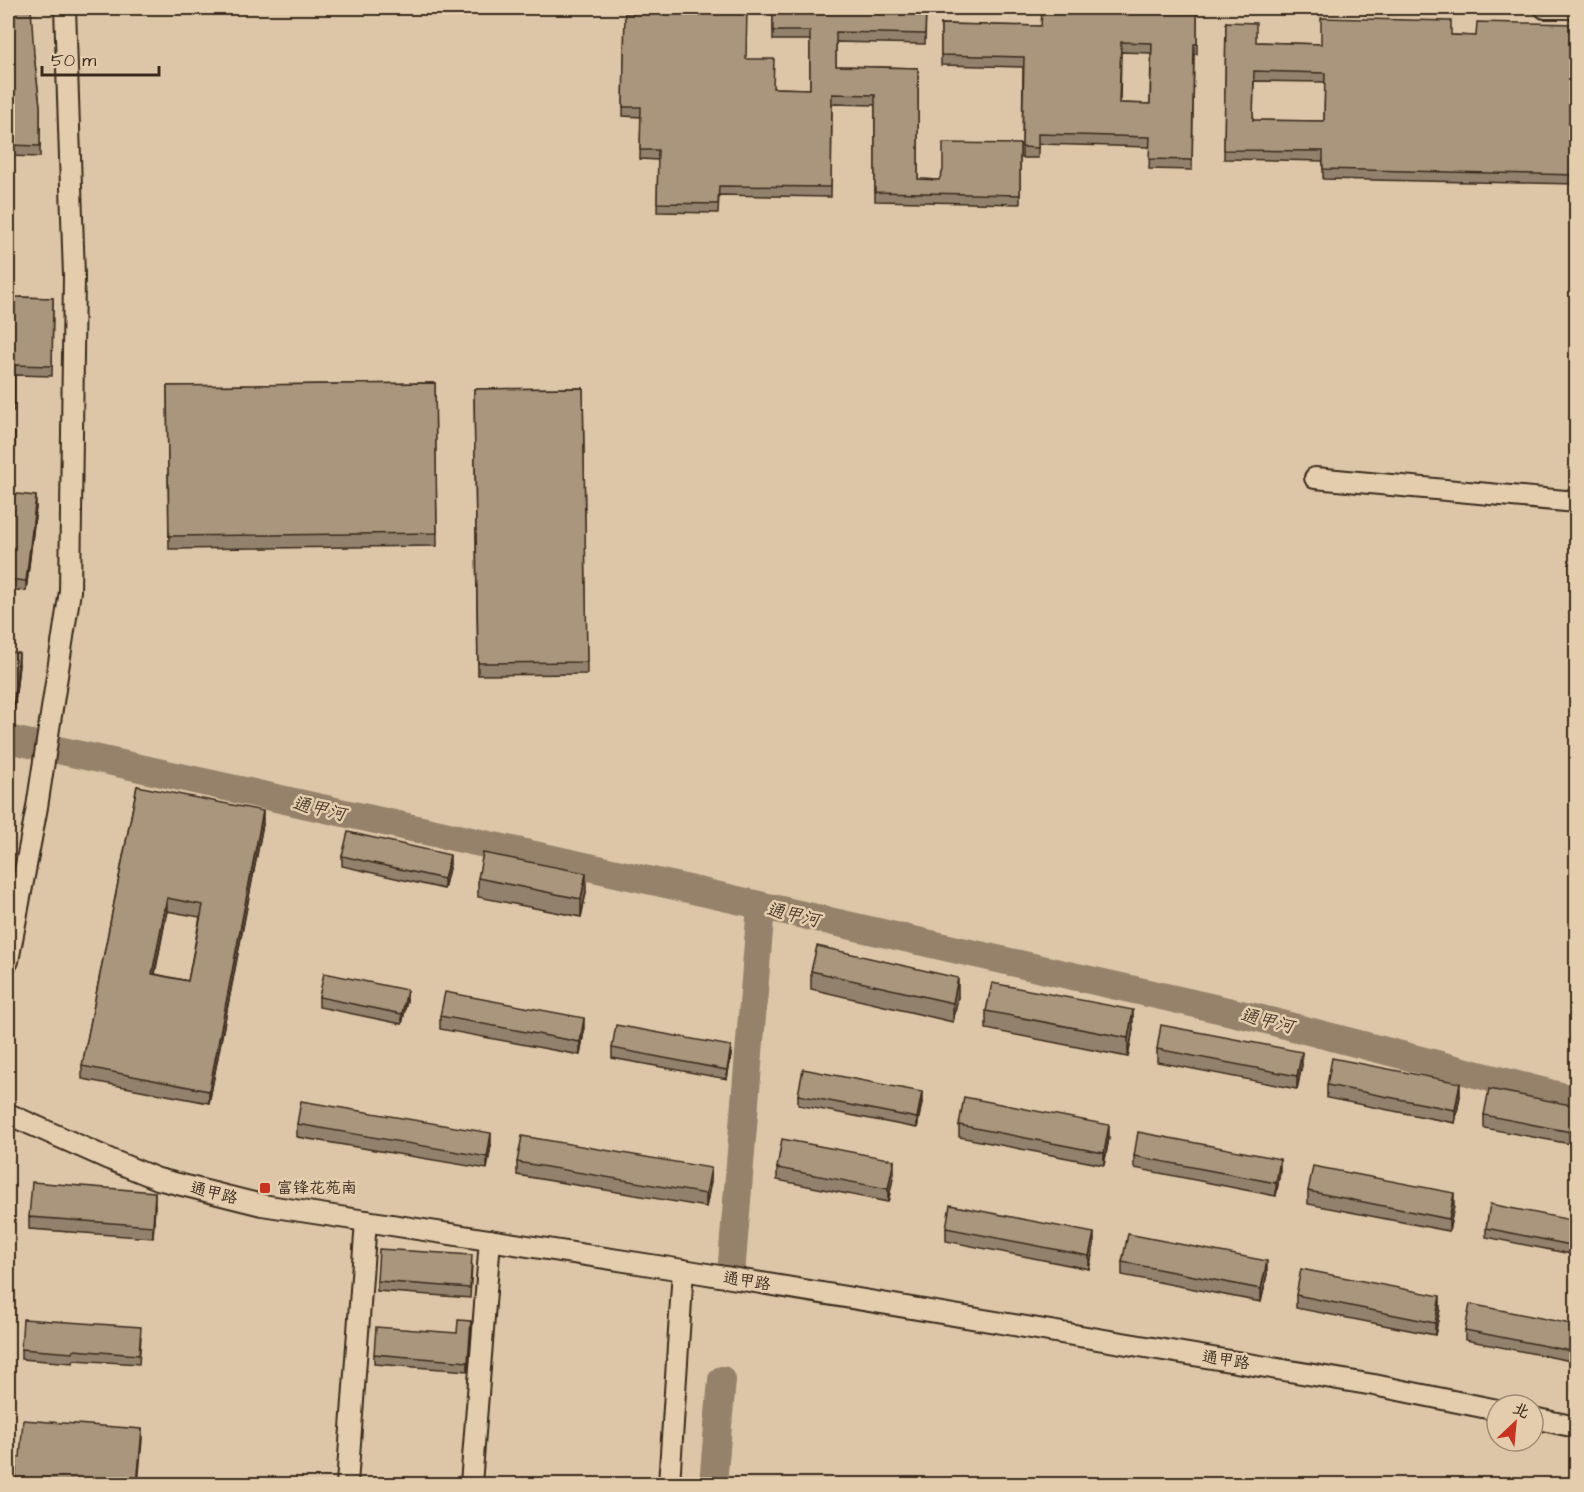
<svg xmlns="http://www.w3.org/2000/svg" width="1584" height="1492" viewBox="0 0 1584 1492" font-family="'Architects Daughter','LXGW WenKai TC',sans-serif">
<rect width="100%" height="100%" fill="#ddc6a7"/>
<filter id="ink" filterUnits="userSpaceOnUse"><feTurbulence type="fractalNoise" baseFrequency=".0167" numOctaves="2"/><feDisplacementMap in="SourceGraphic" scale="12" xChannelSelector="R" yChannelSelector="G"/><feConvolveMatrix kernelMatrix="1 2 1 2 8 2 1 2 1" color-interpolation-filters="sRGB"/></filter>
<g filter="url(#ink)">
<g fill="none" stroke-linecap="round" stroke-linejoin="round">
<g stroke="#96826b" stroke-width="28">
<polyline points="8,739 684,888 1258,1018 1576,1100"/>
<polyline points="732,1262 761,906"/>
<polyline points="713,1484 722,1380"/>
</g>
<defs>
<g id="minor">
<polyline points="1545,8 1576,8"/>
<polyline points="1315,478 1576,502"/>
<polyline points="8,961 37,807 70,591 74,276 65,8"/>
<polyline points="8,1114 109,1159 158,1179 262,1205 683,1270 1374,1385 1497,1410"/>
<polyline points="1533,1418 1576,1427"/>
<polyline points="347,1484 366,1221"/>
<polyline points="471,1484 490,1240"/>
<polyline points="669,1484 683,1270"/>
</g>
</defs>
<use href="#minor" stroke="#3b2a1e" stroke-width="24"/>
<use href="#minor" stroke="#e4cdad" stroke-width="20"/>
</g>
<g fill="#92816c" stroke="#3b2a1e" stroke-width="1.5" fill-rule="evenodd">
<polygon points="8,8 34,55 40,106 40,157 8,156"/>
<polygon points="773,8 926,8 925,44 836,42 836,66 918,68 918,179 939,180 1020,144 1020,204 875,201 875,105 832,104 831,197 719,195 718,213 657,212 658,160 640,159 641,117 623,116 625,14 746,59 774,88 810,89 810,40 773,40"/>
<path d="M 1197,13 L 1197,54 L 1194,54 L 1192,170 L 1149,169 L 1150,147 L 1038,144 L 1038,158 L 1022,158 L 1023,67 L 941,65 L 941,24 L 1041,26 ZM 1121,52 L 1151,53 L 1150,104 L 1120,103 Z"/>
<path d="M 1226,22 L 1256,42 L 1321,44 L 1451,35 L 1476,36 L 1576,24 L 1576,53 L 1572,53 L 1571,102 L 1576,102 L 1576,184 L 1323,179 L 1323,161 L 1224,159 ZM 1254,81 L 1325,82 L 1324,121 L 1253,120 Z"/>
<polygon points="8,289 14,297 53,298 52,376 14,375 14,411 8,411"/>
<polygon points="435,383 437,546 169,549 167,386"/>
<polygon points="583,388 587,674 478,675 474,389"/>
<polygon points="8,432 15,444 9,493 36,507 26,591 8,589"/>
<polygon points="8,652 19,664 14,712 8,711"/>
<path d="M 137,786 L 263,824 L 209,1103 L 82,1079 L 82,1066 ZM 167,911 L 200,917 L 188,981 L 155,974 Z"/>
<polygon points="342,856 450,864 444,889 342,866"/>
<polygon points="478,878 586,892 581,917 478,897"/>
<polygon points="811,971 958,997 953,1022 811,989"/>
<polygon points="319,997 407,1000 402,1024 319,1007"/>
<polygon points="986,1011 1133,1029 1128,1057 986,1029"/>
<polygon points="440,1016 584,1031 580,1055 440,1029"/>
<polygon points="612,1048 731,1055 727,1079 612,1058"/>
<polygon points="1157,1049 1302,1065 1297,1089 1157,1062"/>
<polygon points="1327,1085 1460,1096 1455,1123 1327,1098"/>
<polygon points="798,1095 922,1102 917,1128 798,1105"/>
<polygon points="1576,1106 1576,1145 1484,1128 1484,1115"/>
<polygon points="297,1124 491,1145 487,1169 297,1137"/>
<polygon points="959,1125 1109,1138 1104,1165 959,1137"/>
<polygon points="1134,1156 1280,1172 1276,1196 1134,1168"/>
<polygon points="517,1162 711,1181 706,1207 517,1175"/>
<polygon points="777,1168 894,1173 888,1202 777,1180"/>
<polygon points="1308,1191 1454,1206 1449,1231 1308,1204"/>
<polygon points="155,1205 153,1238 29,1229 29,1217"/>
<polygon points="1576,1221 1576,1255 1486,1237 1486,1228"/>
<polygon points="946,1228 1094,1245 1089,1269 946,1241"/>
<polygon points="1122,1262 1267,1274 1261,1302 1122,1275"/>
<polygon points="472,1265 470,1298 377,1291 377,1281"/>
<polygon points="1296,1295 1440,1309 1435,1335 1296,1308"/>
<polygon points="1576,1325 1576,1362 1465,1340 1465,1330"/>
<polygon points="471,1330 468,1371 374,1364 374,1354 457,1333"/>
<polygon points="141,1337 139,1364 74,1360 73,1363 21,1359 21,1349"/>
</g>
<g fill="#776958" stroke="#3b2a1e" stroke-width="1.5">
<polygon points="15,433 15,444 8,501 8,491"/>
<polygon points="36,496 36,507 26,591 26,581"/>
<polygon points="19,653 19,664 14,712 14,701"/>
<polygon points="263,811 263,824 209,1103 209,1091"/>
<polygon points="450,855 450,864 444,889 444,879"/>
<polygon points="586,873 586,892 581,917 581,899"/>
<polygon points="167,898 167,911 152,987 152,974"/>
<polygon points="958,978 958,997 953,1022 953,1003"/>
<polygon points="407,990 407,1000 402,1024 402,1014"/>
<polygon points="1133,1010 1133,1029 1128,1057 1128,1038"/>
<polygon points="584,1018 584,1031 580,1055 580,1042"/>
<polygon points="731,1046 731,1055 727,1079 727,1070"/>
<polygon points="1302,1052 1302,1065 1297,1089 1297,1076"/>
<polygon points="1460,1083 1460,1096 1455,1123 1455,1110"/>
<polygon points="922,1092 922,1102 917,1128 917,1118"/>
<polygon points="1109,1125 1109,1138 1104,1165 1104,1153"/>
<polygon points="491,1133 491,1145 487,1169 487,1157"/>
<polygon points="1280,1159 1280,1172 1276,1196 1276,1183"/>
<polygon points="894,1160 894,1173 888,1202 888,1189"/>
<polygon points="711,1168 711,1181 706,1207 706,1194"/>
<polygon points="155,1192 155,1205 153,1238 153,1226"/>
<polygon points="1454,1193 1454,1206 1449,1231 1449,1219"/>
<polygon points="1094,1233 1094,1245 1089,1269 1089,1256"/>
<polygon points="1267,1261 1267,1274 1261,1302 1261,1289"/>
<polygon points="1440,1296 1440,1309 1435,1335 1435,1323"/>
<polygon points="471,1321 471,1330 468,1371 468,1362"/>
<polygon points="142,1429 142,1440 138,1485 137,1485"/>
</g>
<g fill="#aa967d" stroke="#3b2a1e" stroke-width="1.5" fill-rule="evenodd">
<polygon points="8,8 31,8 34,55 40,106 40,146 8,145"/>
<polygon points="633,8 747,8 746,59 774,59 773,88 810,89 810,31 773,31 773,8 926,8 925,34 836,32 836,66 918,68 918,179 939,180 943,170 943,143 1020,144 1020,195 875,192 875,95 832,94 831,187 719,186 718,204 657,203 658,150 640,150 641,107 623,107 625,14 633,14"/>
<path d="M 1042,10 L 1197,13 L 1197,44 L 1194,44 L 1192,160 L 1149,159 L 1150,137 L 1038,134 L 1038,148 L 1022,147 L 1024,57 L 941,55 L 941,24 L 1041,26 ZM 1121,42 L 1152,43 L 1150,104 L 1119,103 Z"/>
<path d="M 1321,18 L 1451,21 L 1451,35 L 1476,36 L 1477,22 L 1576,24 L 1576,44 L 1572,44 L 1571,102 L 1576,102 L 1576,175 L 1323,169 L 1323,151 L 1224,150 L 1226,22 L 1256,23 L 1256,42 L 1321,44 ZM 1254,71 L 1325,73 L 1324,121 L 1253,120 Z"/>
<polygon points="8,289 14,289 14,297 53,298 52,366 14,365 14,401 8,401"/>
<polygon points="435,383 437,533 169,536 167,386"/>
<polygon points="583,388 587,662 478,663 474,389"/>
<polygon points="8,432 15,433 8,491"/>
<polygon points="8,493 36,496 26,581 8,579"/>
<polygon points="8,652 19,653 14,701 8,701"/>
<path d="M 137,786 L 263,811 L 209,1091 L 82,1066 ZM 167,898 L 203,905 L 188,981 L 152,974 Z"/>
<polygon points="348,832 450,855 444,879 342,856"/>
<polygon points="483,853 586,873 581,899 478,878"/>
<polygon points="817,946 958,978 953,1003 811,971"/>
<polygon points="324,973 407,990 402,1014 319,997"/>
<polygon points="992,983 1133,1010 1128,1038 986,1011"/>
<polygon points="445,992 584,1018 580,1042 440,1016"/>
<polygon points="616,1025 731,1046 727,1070 612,1048"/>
<polygon points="1161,1025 1302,1052 1297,1076 1157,1049"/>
<polygon points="1332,1058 1460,1083 1455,1110 1327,1085"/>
<polygon points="803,1069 922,1092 917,1118 798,1095"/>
<polygon points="1489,1089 1576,1106 1576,1133 1484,1115"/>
<polygon points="964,1097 1109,1125 1104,1153 959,1125"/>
<polygon points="301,1101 491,1133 487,1157 297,1124"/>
<polygon points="1138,1132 1280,1159 1276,1183 1134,1156"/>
<polygon points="522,1136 711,1168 706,1194 517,1162"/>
<polygon points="782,1139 894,1160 888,1189 777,1168"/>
<polygon points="1313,1166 1454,1193 1449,1219 1308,1191"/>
<polygon points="32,1182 155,1192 153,1226 29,1217"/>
<polygon points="1490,1204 1576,1221 1576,1246 1486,1228"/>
<polygon points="950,1205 1094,1233 1089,1256 946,1228"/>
<polygon points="1128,1234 1267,1261 1261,1289 1122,1262"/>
<polygon points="379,1249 472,1255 470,1288 377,1281"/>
<polygon points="1301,1269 1440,1296 1435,1323 1296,1295"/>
<polygon points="1470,1304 1576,1325 1576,1352 1465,1330"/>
<polygon points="23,1319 141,1327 139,1355 74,1350 73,1353 21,1349"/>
<polygon points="458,1320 471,1321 468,1362 374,1354 376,1327 457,1333"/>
<polygon points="23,1420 142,1429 137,1485 15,1485 17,1457 20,1457"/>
</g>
</g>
<rect fill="#c8321e" stroke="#e4cdad" stroke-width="2" x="259" y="1182" width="12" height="12" rx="3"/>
<g text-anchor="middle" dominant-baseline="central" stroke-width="5" stroke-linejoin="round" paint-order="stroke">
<g font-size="16" fill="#3b2a1e" stroke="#e4cdad" text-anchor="start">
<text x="277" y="1188">富锋花苑南</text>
</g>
<g font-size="16" fill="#3b2a1e" stroke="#e4cdad">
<text transform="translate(214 1193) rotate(14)">通甲路</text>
<text transform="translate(747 1281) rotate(9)">通甲路</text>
<text transform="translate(1226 1360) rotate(9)">通甲路</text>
</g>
<g font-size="18" font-style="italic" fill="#4d3c2d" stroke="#e4cdad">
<text transform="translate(319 809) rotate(13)">通甲河</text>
<text transform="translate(793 915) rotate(13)">通甲河</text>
<text transform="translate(1267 1021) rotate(14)">通甲河</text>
</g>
</g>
<rect width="1584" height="1492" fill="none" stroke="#e4cdad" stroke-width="30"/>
<rect x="15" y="15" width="1554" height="1462" fill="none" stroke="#3b2a1e" stroke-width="2" filter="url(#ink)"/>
<g transform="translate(1515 1423) rotate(26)"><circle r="28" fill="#e4cdad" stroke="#a08c74" stroke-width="1.5"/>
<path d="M0-4.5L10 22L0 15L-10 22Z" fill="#c8321e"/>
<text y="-9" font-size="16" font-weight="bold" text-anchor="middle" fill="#3b2a1e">北</text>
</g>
<path d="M42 66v9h117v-9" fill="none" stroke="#3b2a1e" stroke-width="3"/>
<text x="51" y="66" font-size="18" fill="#3b2a1e" stroke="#e4cdad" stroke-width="4.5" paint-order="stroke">50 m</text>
</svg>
